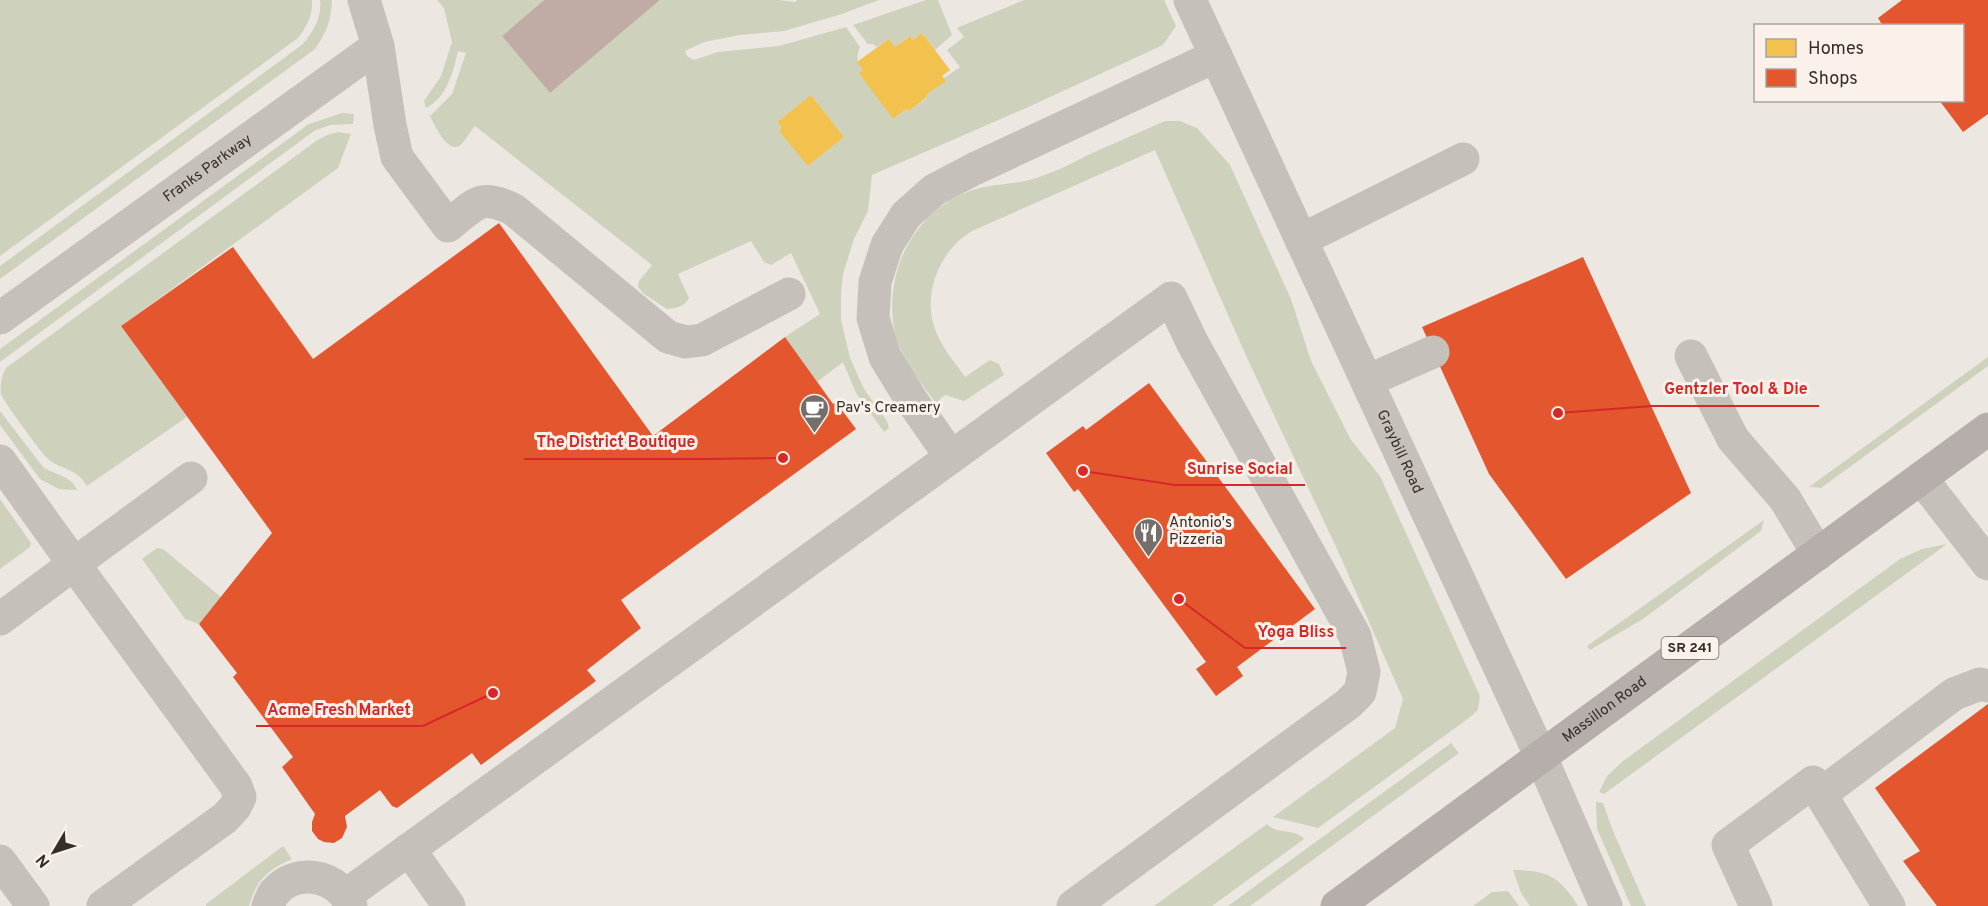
<svg xmlns="http://www.w3.org/2000/svg" width="1988" height="906" viewBox="0 0 1988 906" font-family="Overpass,sans-serif">
<rect width="100%" height="100%" fill="#ede7e2"/>
<g fill="#ced2bd" fill-rule="evenodd">
<path d="M 0,0 L 312,0 C 313,15 307,26 298,38 L 0,256 Z"/>
<path d="M 320,0 L 332,0 C 331,22 327,31 315,49 L 0,279 L 0,266 L 303,44 C 313,32 322,17 320,0 Z"/>
<path d="M 437,0 L 544,0 L 502,36 L 550,93 L 660,0 L 779,0 L 795,2 L 797,0 L 879,0 L 842,14 L 784,31 L 740,35 L 704,42 L 685,51 L 687,56 L 694,60 L 718,52 L 779,46 L 846,27 L 860,47 C 856,57 857,62 863,70 L 860,73 L 893,119 L 906,109 L 909,111 L 927,98 L 926,95 L 945,81 L 944,78 L 960,67 L 947,50 L 964,37 L 957,28 L 1024,0 L 1164,0 L 1176,26 L 1163,45 L 1024,109 L 872,175 L 868,211 L 854,239 L 843,274 L 841,295 L 841,320 L 850,358 L 864,389 L 887,421 L 889,428 L 884,432 L 856,393 L 843,362 L 817,382 L 785,337 L 820,314 L 791,253 L 771,265 L 764,262 L 751,241 L 678,274 L 689,298 C 684,307 676,308 667,309 L 644,294 L 638,287 L 639,281 L 652,265 L 475,126 C 470,131 465,142 459,146 C 447,153 434,124 430,116 L 452,94 L 466,53 L 458,51 C 453,72 447,98 426,108 L 424,101 L 441,76 L 452,42 L 444,8 ZM 811,95 L 844,137 L 808,166 L 780,131 L 782,128 L 777,122 Z"/>
<polygon points="926,0 938,0 952,35 935,50 922,33 913,40 909,36 895,47 889,39 877,47 873,44 868,44 853,25"/>
<polygon points="342,113 354,114 353,124 330,125 314,131 0,362 0,349 309,124"/>
<path d="M 1165,121 L 1180,121 L 1197,128 L 1230,165 L 1291,299 L 1311,361 L 1351,440 L 1380,476 L 1480,696 L 1478,710 L 1469,718 L 1318,828 L 1273,817 L 1395,728 L 1403,699 L 1337,549 L 1248,360 L 1155,150 L 972,231 C 936,253 918,303 941,342 C 947,354 957,365 965,377 L 990,360 L 999,364 L 1004,375 L 964,401 L 945,395 L 936,403 C 920,382 901,359 895,333 C 882,274 914,209 973,190 C 994,183 1016,185 1036,178 C 1055,172 1073,163 1090,154 C 1115,143 1140,132 1165,121 Z"/>
<path d="M 338,132 L 351,134 L 338,168 L 121,326 L 187,417 L 87,486 C 75,466 61,471 47,458 C 41,452 3,401 1,394 C 0,385 1,376 6,368 L 316,141 L 327,135 Z"/>
<polygon points="1988,357 1988,366 1821,488 1809,487"/>
<path d="M 0,411 L 43,467 C 55,475 72,476 77,490 L 59,489 L 40,479 L 0,425 Z"/>
<polygon points="0,499 31,543 30,547 0,569"/>
<polygon points="1764,520 1761,531 1643,619 1590,650 1587,646"/>
<polygon points="1947,544 1604,794 1599,792 1607,776 1623,761 1900,559 1922,549"/>
<polygon points="157,548 163,549 221,597 199,624 185,619 142,559"/>
<polygon points="1451,743 1459,753 1250,906 1228,906"/>
<polygon points="1596,802 1603,803 1613,831 1646,906 1631,906 1597,829"/>
<path d="M 1267,824 C 1276,835 1295,828 1304,839 L 1212,906 L 1154,906 Z"/>
<path d="M 283,846 L 292,859 C 268,870 257,879 249,906 L 206,906 L 206,904 Z"/>
<path d="M 1513,870 C 1547,870 1560,877 1578,906 L 1530,906 L 1521,893 Z"/>
<polygon points="1508,891 1519,906 1473,906 1492,892"/>
</g>
<g fill="#f2c14e">
<polygon points="922,33 950,70 942,76 946,81 926,95 927,97 909,111 906,109 893,119 859,73 863,70 857,62 889,39 895,47 910,36 913,40"/>
<polygon points="811,95 844,137 808,166 779,131 782,128 777,122"/>
</g>
<g fill="#e4572e">
<polygon points="1902,0 1988,0 1988,114 1963,132 1939,100 1962,100 1962,26 1883,26 1878,18"/>
<polygon points="499,223 653,436 785,337 833,404 836,402 856,429 621,600 641,628 587,670 596,681 481,765 472,753 397,808 392,806 380,790 345,816 347,827 342,838 334,843 324,842 318,839 312,831 312,822 315,814 282,767 293,757 233,677 237,673 199,624 272,533 121,326 233,247 313,359"/>
<polygon points="1583,257 1691,493 1566,579 1489,474 1422,327"/>
<polygon points="1149,383 1315,609 1237,667 1243,676 1216,696 1196,669 1206,662 1078,489 1074,492 1046,453 1083,426 1086,430"/>
<polygon points="1988,704 1988,906 1937,906 1903,861 1920,851 1875,788"/>
</g>
<polygon fill="#c0aca4" points="544,0 660,0 550,93 502,36"/>
<g fill="none" stroke-linecap="round" stroke-linejoin="round">
<g stroke="#c6c0bb" stroke-width="33">
<path id="s1" d="M 1190,0 L 1541,757 L 1606,906"/>
<path d="M 378,46 L 390,125 L 397,157 L 448,226 C 475,205 479,192 514,210 L 668,337 L 686,342 L 702,340 L 789,294"/>
<polyline points="1301,240 1463,159"/>
<path id="s2" d="M 0,318 L 378,46 L 364,0"/>
<polyline points="1691,356 1733,439 1785,499 1818,554"/>
<polyline points="1367,381 1433,352"/>
<polyline points="951,457 912,401 885,357 873,318 875,282 887,245 906,215 934,190 974,169 1216,56"/>
<polyline points="0,461 74,564 191,478"/>
<polyline points="1921,478 1988,564"/>
<polyline points="0,619 74,564 236,786 240,797 235,807 225,818 103,906"/>
<polyline points="1821,794 1954,694 1980,684 1988,686"/>
<polyline points="409,849 449,906"/>
<polyline points="0,861 33,906"/>
<polyline points="346,895 1171,298 1192,342 1355,636 1364,672 1360,692 1348,704 1073,906"/>
<path d="M 268,906 C 270,902 271,897 274,893 C 296,866 339,875 351,906"/>
<polyline points="1756,906 1728,845 1813,782 1889,906"/>
</g>
<path stroke="#b5aeaa" stroke-width="33" id="s3" d="M 1337,906 L 1988,429"/>
</g>
<defs>
<symbol id="cafe-pin" viewBox="-11 -11 22 30"><path d="M0 17L-7.5 6A9.5 9.5 0 1 1 7.5 6Z" fill="#766e6a" stroke="#f9f1ea"/><path d="M-5.5-4.5H6V0H3Q3 3.5 0 3.5H-2.5Q-5.5 3.5-5.5 0ZM3-3.2v2h1.7v-2ZM-6 4.5H4V6H-6Z" fill="#fff"/></symbol>
<symbol id="restaurant-pin" viewBox="-11 -11 22 30"><path d="M0 17L-7.5 6A9.5 9.5 0 1 1 7.5 6Z" fill="#766e6a" stroke="#f9f1ea"/><path d="M-5-6h1v4h1v-4h1v4h1v-4h1v5L-1.5 .5V6h-2V.5L-5-1ZM5-6V6H3V1.5H1.5Q1.5-4 5-6Z" fill="#fff"/></symbol>
</defs>
<g fill-rule="evenodd">
<use href="#cafe-pin" x="798" y="392" width="33" height="45"/>
<use href="#restaurant-pin" x="1132" y="516" width="33" height="45"/>
</g>
<g text-anchor="middle" dominant-baseline="central" stroke-width="6" stroke-linejoin="round" paint-order="stroke">
<rect fill="#f9f1ea" stroke="#706863" stroke-width="1.5" x="1661.5" y="637" width="57" height="22" rx="4.5"/>
<g font-size="14" font-weight="bold" fill="#362d29">
<text x="1690" y="648">SR 241</text>
</g>
<g font-size="15" fill="#362d29" stroke="#f9f1ea">
<text stroke="none"><textPath href="#s2" startOffset="256">Franks Parkway</textPath></text>
<text stroke="none"><textPath href="#s1" startOffset="498">Graybill Road</textPath></text>
<text stroke="none"><textPath href="#s3" startOffset="332">Massillon Road</textPath></text>
</g>
<g font-size="15" fill="#362d29" stroke="#f9f1ea" text-anchor="start">
<text x="836" y="408">Pav's Creamery</text>
<text x="1169" y="523">Antonio's<tspan x="1169" dy="17">Pizzeria</tspan></text>
</g>
</g>
<path fill="none" stroke="#d62828" stroke-width="2" d="M1558 413L1652 406H1819M783 458L707 459H524M1083 471L1175 485H1305M1179 599L1245 648H1346M493 693L423 726H256"/>
<g fill="#d62828" stroke="#f9f1ea" stroke-width="2">
<circle cx="1558" cy="413" r="6"/>
<circle cx="783" cy="458" r="6"/>
<circle cx="1083" cy="471" r="6"/>
<circle cx="1179" cy="599" r="6"/>
<circle cx="493" cy="693" r="6"/>
</g>
<g font-size="16" text-anchor="middle" font-weight="bold" fill="#d62828" stroke="#f9f1ea" stroke-width="6" stroke-linejoin="round" paint-order="stroke">
<text x="1736" y="394">Gentzler Tool &amp; Die</text>
<text x="616" y="447">The District Boutique</text>
<text x="1240" y="474">Sunrise Social</text>
<text x="1296" y="637">Yoga Bliss</text>
<text x="339" y="715">Acme Fresh Market</text>
</g>
<rect x="1754" y="24" width="210" height="78" fill="#f9f1ea" stroke="#aba39d" stroke-width="1.5"/>
<rect x="1766" y="39" width="30" height="18" fill="#f2c14e" stroke="#aba39d" stroke-width="1.5"/>
<text x="1808" y="54" font-size="18" fill="#362d29">Homes</text>
<rect x="1766" y="69" width="30" height="18" fill="#e4572e" stroke="#aba39d" stroke-width="1.5"/>
<text x="1808" y="84" font-size="18" fill="#362d29">Shops</text>
<g transform="translate(54 852) rotate(231)" stroke="#f9f1ea" stroke-width="4.5" paint-order="stroke">
<path d="M0-4.5L10 22L0 15L-10 22Z" fill="#362d29"/>
<text y="-9" font-size="16" font-weight="bold" text-anchor="middle" fill="#362d29">N</text>
</g>
</svg>
